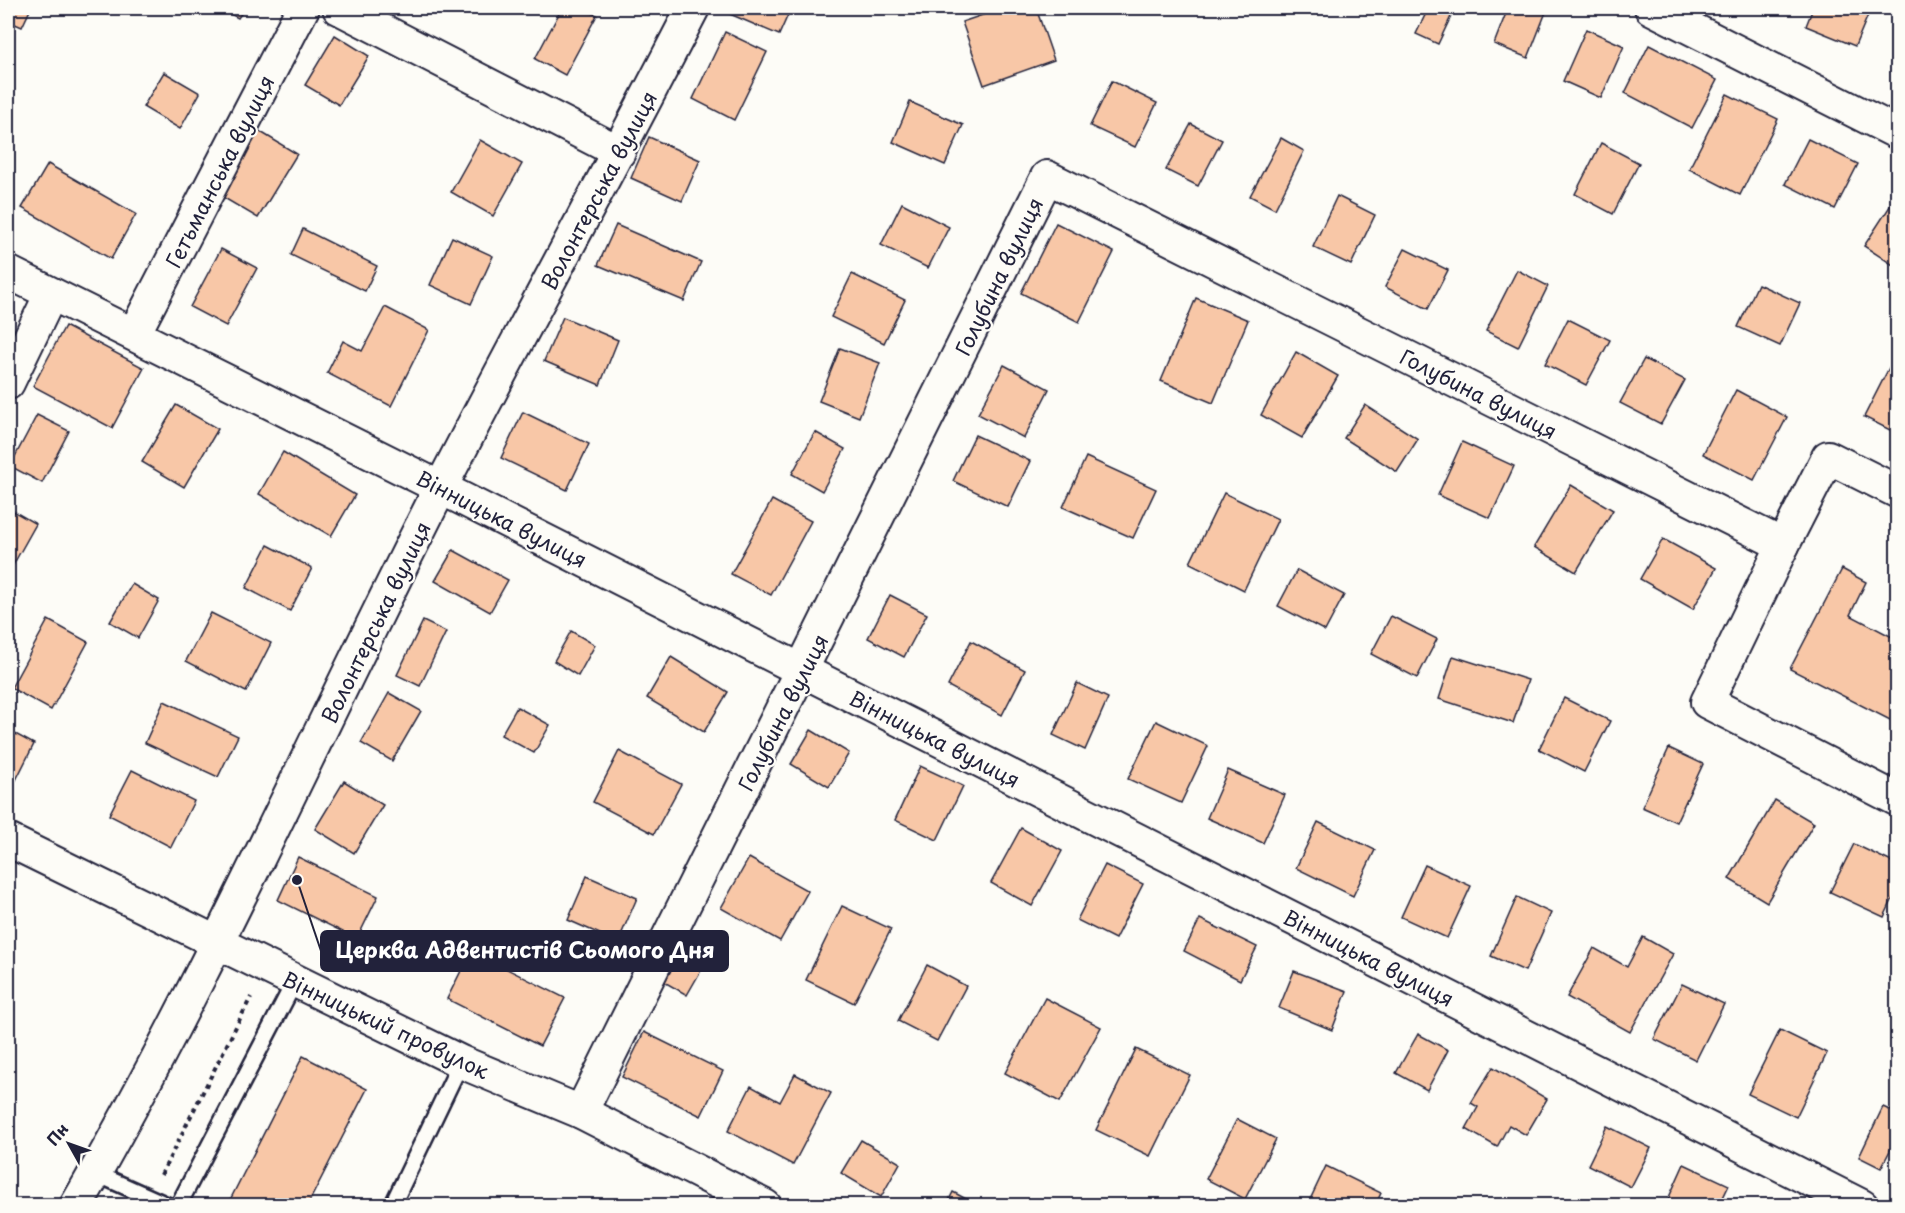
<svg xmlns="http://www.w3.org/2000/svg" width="1905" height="1213" viewBox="0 0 1905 1213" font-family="'Playpen Sans',sans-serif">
<rect width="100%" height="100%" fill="#fdfcf7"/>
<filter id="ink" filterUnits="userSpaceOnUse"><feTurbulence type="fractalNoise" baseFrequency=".0167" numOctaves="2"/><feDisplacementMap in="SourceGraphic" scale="12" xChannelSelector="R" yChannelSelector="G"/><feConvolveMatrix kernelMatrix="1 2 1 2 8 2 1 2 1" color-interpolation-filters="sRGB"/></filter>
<g filter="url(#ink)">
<g fill="#f8c7a7" stroke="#22223b" stroke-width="1.5">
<polygon points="8,8 31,8 22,27 8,21"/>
<polygon points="219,8 245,8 238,18"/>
<polygon points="562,8 582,8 597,15 565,75 535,59"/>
<polygon points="733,8 791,8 779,35 730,14"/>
<polygon points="1003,8 1036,8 1054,60 984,85 962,22"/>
<polygon points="1425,8 1455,8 1438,44 1416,34 1428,9"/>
<polygon points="1508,8 1534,8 1546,12 1528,58 1494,44"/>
<polygon points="1813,8 1871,8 1855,46 1806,26"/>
<polygon points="1586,29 1624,46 1601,98 1563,81"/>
<polygon points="725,32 767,52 734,120 693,99"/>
<polygon points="335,35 369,56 339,105 305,85"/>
<polygon points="1649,45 1717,80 1692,128 1625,93"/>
<polygon points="164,72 200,93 180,129 143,107"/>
<polygon points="1112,81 1157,103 1135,147 1090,126"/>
<polygon points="1727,94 1778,119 1740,195 1689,169"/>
<polygon points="910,102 963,125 945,165 893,142"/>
<polygon points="1191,124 1222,140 1198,186 1166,170"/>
<polygon points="254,128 297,154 258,218 214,192"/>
<polygon points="649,137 700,160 682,201 631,178"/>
<polygon points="1281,138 1304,151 1275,209 1250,196"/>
<polygon points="1808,139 1858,164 1835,209 1785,184"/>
<polygon points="480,140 522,164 493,216 451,192"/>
<polygon points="1601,143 1639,163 1613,214 1575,194"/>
<polygon points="48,164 136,214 111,259 22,208"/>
<polygon points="1898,194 1898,266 1896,267 1864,246"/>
<polygon points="1337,196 1375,215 1351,265 1313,247"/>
<polygon points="902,203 949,227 928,268 881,245"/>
<polygon points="1056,223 1114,252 1079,322 1021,293"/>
<polygon points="616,225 701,262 684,301 598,265"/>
<polygon points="303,229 377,266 365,291 291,255"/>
<polygon points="452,237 493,256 471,304 430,285"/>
<polygon points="221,249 257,268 226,326 190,307"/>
<polygon points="1405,249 1448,270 1428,309 1385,287"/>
<polygon points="1517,270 1548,286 1518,347 1486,331"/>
<polygon points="852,274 905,300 884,343 831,317"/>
<polygon points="1758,284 1800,303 1780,346 1738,327"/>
<polygon points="1196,298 1248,320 1213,403 1161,381"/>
<polygon points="385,307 429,330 391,406 327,373 343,341 362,351"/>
<polygon points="563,317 618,340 600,385 544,361"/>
<polygon points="1568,319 1610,340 1586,385 1545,364"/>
<polygon points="65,326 144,368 112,428 33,386"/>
<polygon points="840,348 880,363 859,417 819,401"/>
<polygon points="1296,352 1338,376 1302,438 1261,415"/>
<polygon points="1644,359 1685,380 1661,424 1620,403"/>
<polygon points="1893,360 1898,362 1898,434 1864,417"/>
<polygon points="1004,365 1049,389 1024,438 978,414"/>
<polygon points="1736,390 1787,417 1754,480 1703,454"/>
<polygon points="176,405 218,429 184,487 142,462"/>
<polygon points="1365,405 1418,439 1397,472 1344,438"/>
<polygon points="523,412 589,444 567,490 501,458"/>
<polygon points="37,415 69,431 42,483 10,466"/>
<polygon points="815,432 845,449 822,491 792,474"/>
<polygon points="975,435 1030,461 1008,507 953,481"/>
<polygon points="1462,442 1514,466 1490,518 1438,495"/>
<polygon points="283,452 355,495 331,536 259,494"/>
<polygon points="1086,457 1156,489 1133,538 1063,507"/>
<polygon points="1571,485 1613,510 1576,572 1534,547"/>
<polygon points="1224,493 1278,519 1244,590 1190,563"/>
<polygon points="772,500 811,521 771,595 731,574"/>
<polygon points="8,508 36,524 8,574"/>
<polygon points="1663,539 1716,568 1693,609 1640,579"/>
<polygon points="268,545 312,568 290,611 246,588"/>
<polygon points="453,550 508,580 490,612 435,581"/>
<polygon points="1842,569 1866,582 1850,615 1898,640 1898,724 1790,669"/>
<polygon points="1297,570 1344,595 1325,631 1278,606"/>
<polygon points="132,584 159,600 138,638 110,622"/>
<polygon points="890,595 927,614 904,657 868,638"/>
<polygon points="211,613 271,643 246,692 186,661"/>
<polygon points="1391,616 1437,639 1417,678 1371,654"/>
<polygon points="48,620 88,642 51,710 11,688"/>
<polygon points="423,621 446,632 420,686 397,675"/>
<polygon points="571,631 595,645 578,676 554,661"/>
<polygon points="971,641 1025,670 1002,715 948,686"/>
<polygon points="1453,656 1528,680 1513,723 1439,699"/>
<polygon points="671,657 728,692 704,732 647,698"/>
<polygon points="1077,683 1108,698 1085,750 1053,735"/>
<polygon points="389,693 421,711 392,761 361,743"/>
<polygon points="1564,698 1610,721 1584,772 1539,749"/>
<polygon points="164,701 238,736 218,777 145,743"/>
<polygon points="517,707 550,725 534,753 501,735"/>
<polygon points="1156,721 1208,746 1181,803 1128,779"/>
<polygon points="8,730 34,744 8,796"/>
<polygon points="811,730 849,753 829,787 791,764"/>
<polygon points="1669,748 1703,764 1676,822 1642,807"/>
<polygon points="619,751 681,784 654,834 593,802"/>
<polygon points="920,766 963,786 937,840 895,820"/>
<polygon points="132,770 194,801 171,847 109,815"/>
<polygon points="1228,770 1285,795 1263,843 1207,818"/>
<polygon points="344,781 383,805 354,853 315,829"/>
<polygon points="1775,800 1814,823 1767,902 1729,879"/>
<polygon points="1318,822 1375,850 1353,896 1296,868"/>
<polygon points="1021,828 1062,851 1032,906 991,883"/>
<polygon points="1854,844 1898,865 1898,888 1884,917 1830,892"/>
<polygon points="298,857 378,896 357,939 278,900"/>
<polygon points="749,858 808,891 780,941 721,908"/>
<polygon points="1105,865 1143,884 1115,939 1077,920"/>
<polygon points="1425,865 1471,886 1447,938 1401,917"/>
<polygon points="587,876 637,898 618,942 568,920"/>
<polygon points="1517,897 1551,913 1525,971 1491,956"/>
<polygon points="842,906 891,929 854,1003 806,980"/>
<polygon points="1200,919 1257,947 1240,980 1184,951"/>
<polygon points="683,937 711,953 687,995 659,979"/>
<polygon points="1643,937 1673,954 1630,1032 1567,997 1594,948 1627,967"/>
<polygon points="471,951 565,998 540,1046 447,999"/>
<polygon points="927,965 966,986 937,1041 898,1021"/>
<polygon points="1294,971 1347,991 1332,1030 1279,1008"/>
<polygon points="1682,984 1724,1004 1696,1060 1654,1039"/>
<polygon points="1045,998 1101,1027 1060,1102 1005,1073"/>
<polygon points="1780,1030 1827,1053 1796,1117 1748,1094"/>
<polygon points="644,1032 723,1071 701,1116 622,1077"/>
<polygon points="1418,1034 1448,1050 1427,1090 1396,1073"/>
<polygon points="1136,1049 1190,1075 1150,1156 1096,1130"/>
<polygon points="303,1056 367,1089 307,1206 227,1206"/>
<polygon points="1493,1067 1547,1099 1526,1135 1509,1125 1497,1147 1466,1129 1478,1107 1471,1103"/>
<polygon points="795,1074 831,1093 793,1165 728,1131 751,1086 780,1102"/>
<polygon points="1883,1107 1898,1114 1898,1135 1881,1168 1859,1157"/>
<polygon points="1237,1119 1276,1139 1245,1199 1206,1179"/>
<polygon points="1607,1126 1651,1148 1631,1187 1588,1165"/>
<polygon points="861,1140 900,1163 881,1197 841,1173"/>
<polygon points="1684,1164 1729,1185 1719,1206 1670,1206 1666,1204"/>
<polygon points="1326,1166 1381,1193 1375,1206 1307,1206"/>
<polygon points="953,1192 979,1206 946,1206"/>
</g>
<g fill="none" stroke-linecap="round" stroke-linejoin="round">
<defs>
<g id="lane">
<polyline points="95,1173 169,1206"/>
<polyline points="178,1206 295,981"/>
<polyline points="392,1206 461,1062"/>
</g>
<g id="street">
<polyline points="339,8 619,152"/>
<polyline points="1651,8 1898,133"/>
<polyline points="8,272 441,488 1862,1206"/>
<polyline points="134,334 303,8"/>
<polyline points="8,383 51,294"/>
<polyline points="1783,545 1707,702 1898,800"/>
<polyline points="8,840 461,1062 581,1112 765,1206"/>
<polyline points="581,1112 1047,177 1783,545 1828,457 1898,492"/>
<path d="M 76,1206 C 211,973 319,726 441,487 C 524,326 611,168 693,8"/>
</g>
</defs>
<use href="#lane" stroke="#22223b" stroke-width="20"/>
<use href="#street" stroke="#22223b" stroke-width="36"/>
<polyline stroke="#22223b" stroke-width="4" stroke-dasharray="4.5 4.5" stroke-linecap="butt" points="161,1175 251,997"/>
<use href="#lane" stroke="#fdfcf7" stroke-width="15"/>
<use href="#street" stroke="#fdfcf7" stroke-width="32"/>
</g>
</g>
<g text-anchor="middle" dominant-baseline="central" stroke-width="4.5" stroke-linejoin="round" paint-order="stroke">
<g font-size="21" fill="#22223b" stroke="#fdfcf7">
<text transform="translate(219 171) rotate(-63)">Гетьманська вулиця</text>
<text transform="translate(598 190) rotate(-62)">Волонтерська вулиця</text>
<text transform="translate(998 276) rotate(-64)">Голубина вулиця</text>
<text transform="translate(1479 393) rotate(27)">Голубина вулиця</text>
<text transform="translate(502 518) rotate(27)">Вінницька вулиця</text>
<text transform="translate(375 622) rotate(-64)">Волонтерська вулиця</text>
<text transform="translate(782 712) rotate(-63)">Голубина вулиця</text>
<text transform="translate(935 738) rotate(27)">Вінницька вулиця</text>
<text transform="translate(1369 957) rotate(27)">Вінницька вулиця</text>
<text transform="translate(386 1024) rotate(25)">Вінницький провулок</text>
</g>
</g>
<path fill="none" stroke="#22223b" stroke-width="2" d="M297 880L321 951"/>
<circle fill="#22223b" stroke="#fdfcf7" stroke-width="2" cx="297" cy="880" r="6"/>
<rect fill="#22223b" stroke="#22223b" stroke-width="2" x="321" y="931" width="407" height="40" rx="6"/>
<g font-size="22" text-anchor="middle" font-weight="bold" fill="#fff">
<text x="525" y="958">Церква Адвентистів Сьомого Дня</text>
</g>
<rect width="1905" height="1213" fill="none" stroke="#fdfcf7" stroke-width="30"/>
<rect x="15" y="15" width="1875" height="1183" fill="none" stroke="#22223b" stroke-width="2" filter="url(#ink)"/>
<g transform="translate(69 1144) rotate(310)" stroke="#fdfcf7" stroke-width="4.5" paint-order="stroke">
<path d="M0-4.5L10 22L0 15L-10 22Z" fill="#22223b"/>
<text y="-9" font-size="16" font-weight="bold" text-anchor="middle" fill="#22223b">Пн</text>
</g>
</svg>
